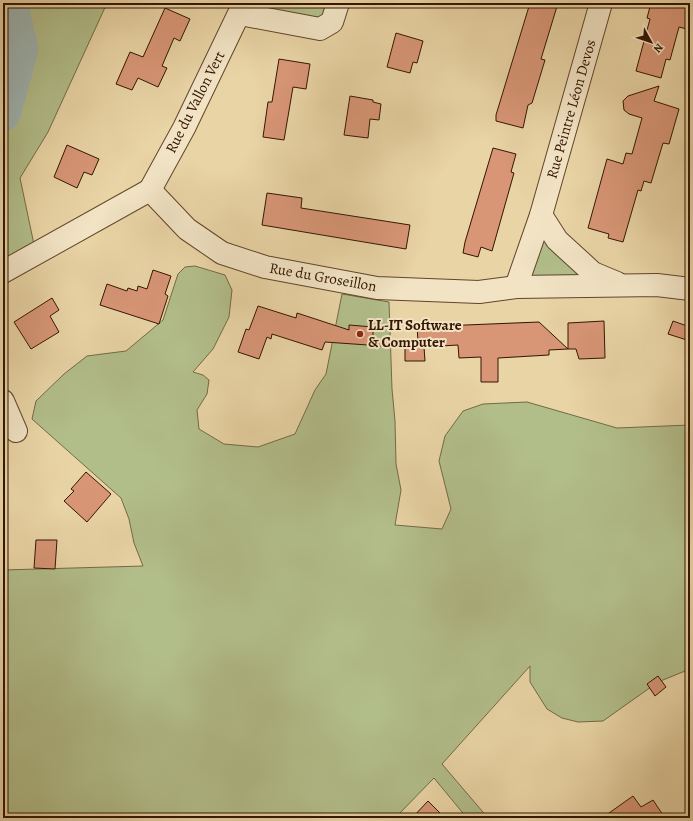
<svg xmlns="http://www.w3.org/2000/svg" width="693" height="821" viewBox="0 0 693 821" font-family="Alegreya,serif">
<rect width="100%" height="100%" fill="#e9d4a5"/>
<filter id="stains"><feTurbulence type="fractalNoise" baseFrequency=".005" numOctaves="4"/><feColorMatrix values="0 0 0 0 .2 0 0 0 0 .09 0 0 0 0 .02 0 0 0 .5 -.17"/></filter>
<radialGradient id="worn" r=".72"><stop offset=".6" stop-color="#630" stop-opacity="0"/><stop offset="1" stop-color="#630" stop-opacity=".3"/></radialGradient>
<g fill="#b2be8a" stroke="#736a46">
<polygon points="3,3 107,3 48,132 20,178 36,254 3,272"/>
<polygon points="244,3 338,3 320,29"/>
<polygon points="545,237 590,275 538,287 529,275"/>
<polygon points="195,266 225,275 232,290 229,317 213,349 193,372 203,375 209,380 207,394 197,410 199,429 224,444 258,447 295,434 315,390 326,374 342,294 389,302 392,389 395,421 396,464 401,490 395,525 442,529 451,509 439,461 445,436 463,411 483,404 527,402 617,428 690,425 690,669 658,682 603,721 578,722 562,718 547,709 530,682 530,666 442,764 488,818 467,818 434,778 395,818 3,818 3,570 143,566 134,543 129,519 121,498 32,419 36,401 64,374 87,356 126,351 163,320 178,274 185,267"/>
</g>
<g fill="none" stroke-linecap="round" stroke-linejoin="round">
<polyline stroke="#9eb5b3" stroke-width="33" points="3,115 4,114 22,49 11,3"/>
</g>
<g fill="#d89676" stroke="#341501">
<polygon points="530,3 558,3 541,59 545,60 532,103 528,105 523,128 496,121 496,115"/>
<polygon points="651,3 690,3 690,19 687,29 679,27 670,60 666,59 661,78 636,71 650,19 647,18"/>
<polygon points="165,8 190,19 180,41 174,38 162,66 167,68 158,87 138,78 132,90 116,84 130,52 143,57"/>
<polygon points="396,33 423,41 417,63 413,62 410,73 387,67"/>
<polygon points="279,59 310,64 306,89 293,87 284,140 263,137 268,102 272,102"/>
<polygon points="659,86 654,101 679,109 669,144 663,143 651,183 644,181 641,191 638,190 623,242 608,238 609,234 588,228 607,159 623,164 626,153 632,154 642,118 629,114 624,110 623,101 628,96"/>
<polygon points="350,96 373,100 373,102 381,104 379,120 370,119 368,138 344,135"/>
<polygon points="67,145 99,159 92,175 84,172 77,188 54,177"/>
<polygon points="493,148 516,154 511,172 514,173 492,251 481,247 478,257 463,253 465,242"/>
<polygon points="267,193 302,198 301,208 410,225 406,249 262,225"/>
<polygon points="153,270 171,276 165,294 168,296 159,324 100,305 107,284 127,291 128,288 137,291 138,286 147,289"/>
<polygon points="52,298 59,310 50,316 59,332 31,349 14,322"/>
<polygon points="258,306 296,318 297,313 349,330 349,325 373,327 373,338 382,341 382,346 325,342 322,350 272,334 271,339 267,337 259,359 238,352 246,329 249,330"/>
<polygon points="604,321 605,358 579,359 576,349 568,349 568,323"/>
<polygon points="673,321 690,327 690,341 668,334"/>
<polygon points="539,322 568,349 549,350 549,355 498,358 498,382 481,382 481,357 459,358 458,345 424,347 425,361 405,361 405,342 418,341 417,327"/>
<polygon points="86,472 111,494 87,522 64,501 74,491 71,489"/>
<polygon points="36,540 57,540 55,569 34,568"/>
<polygon points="658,676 666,687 655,696 647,684"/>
<polygon points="633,796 641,807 653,800 665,818 602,818"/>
<polygon points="428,801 445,818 412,818"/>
</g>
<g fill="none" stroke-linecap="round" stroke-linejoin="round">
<defs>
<g id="minor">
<polyline points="240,14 320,29 332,22 338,3"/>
<polyline points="150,190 187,229 222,253 265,267 377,288 479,292 516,287 657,285 690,289"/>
<polyline points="150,190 184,128 244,3"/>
<polyline points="541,215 557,240 593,273 617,283"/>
<polyline points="3,272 150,190"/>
<polyline points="516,287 541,215 601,3"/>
<polyline points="3,401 16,431"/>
</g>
</defs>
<use href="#minor" stroke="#61452a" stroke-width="24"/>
<use href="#minor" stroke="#f1e3c4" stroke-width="22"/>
</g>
<circle fill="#8f2418" stroke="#f1e3c4" stroke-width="1.5" cx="360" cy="334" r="4"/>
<g text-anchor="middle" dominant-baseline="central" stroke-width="4" stroke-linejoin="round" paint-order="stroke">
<g font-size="15" fill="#341501" stroke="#f1e3c4">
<text transform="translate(195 102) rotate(-63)">Rue du Vallon Vert</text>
<text transform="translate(571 109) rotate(-74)">Rue Peintre Léon Devos</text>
<text transform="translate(323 277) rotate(10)">Rue du Groseillon</text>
</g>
<g font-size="15" font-weight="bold" fill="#341501" stroke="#f1e3c4" text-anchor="start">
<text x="368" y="325">LL-IT Software<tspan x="368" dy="17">&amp; Computer</tspan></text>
</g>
</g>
<rect width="693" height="821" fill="none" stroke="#e9d4a5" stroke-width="16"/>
<rect x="4" y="4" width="685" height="813" fill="none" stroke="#341501" stroke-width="2"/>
<rect x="8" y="8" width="677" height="805" fill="none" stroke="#341501"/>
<g transform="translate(651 42) rotate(130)" stroke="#f1e3c4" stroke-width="3" paint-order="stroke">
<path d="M0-3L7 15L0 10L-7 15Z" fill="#341501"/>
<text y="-6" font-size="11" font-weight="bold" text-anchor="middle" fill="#341501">N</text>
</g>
<rect width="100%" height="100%" filter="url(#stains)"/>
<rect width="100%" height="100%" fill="url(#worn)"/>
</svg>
